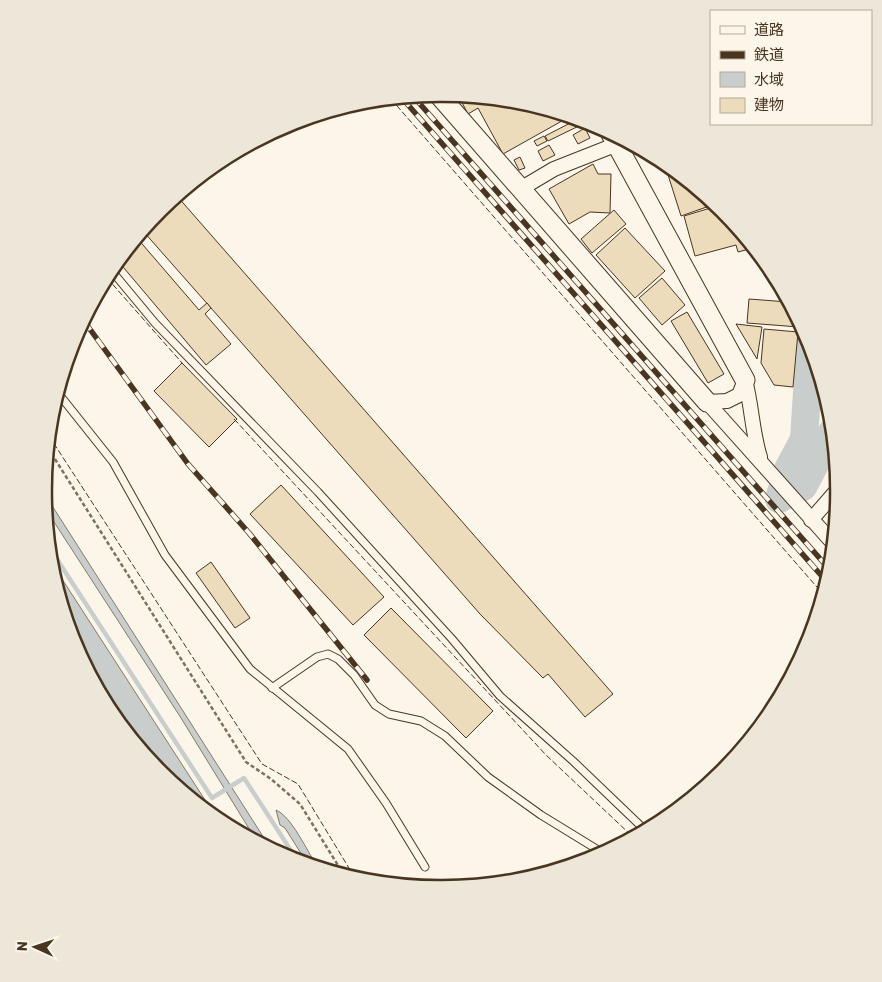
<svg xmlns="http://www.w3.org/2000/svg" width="882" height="982" viewBox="0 0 882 982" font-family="Rubik,'Noto Sans JP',sans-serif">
<rect width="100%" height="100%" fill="#fbf6e9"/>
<g fill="#c9cecd" stroke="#887966">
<polygon points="44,493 271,849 256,840 181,718 45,508"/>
<polygon points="51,562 216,817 160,772 111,711 74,643"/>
<path d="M 276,810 C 292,817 307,851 317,866 L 307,863 L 285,828 L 280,825 Z"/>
</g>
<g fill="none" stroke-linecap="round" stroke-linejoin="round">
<polyline stroke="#c9cecd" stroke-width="4.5" points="49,547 212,798 244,778 297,860"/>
<g stroke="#c9cecd" stroke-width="28">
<polyline points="779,499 788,469 804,439 810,346"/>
<polyline points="779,499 803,487 832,432"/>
</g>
</g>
<g fill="#ecdcbc" stroke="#4a3520">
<polygon points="458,95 519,101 569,117 503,154 478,108 468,114"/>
<polygon points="578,119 583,124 548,141 545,136"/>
<polygon points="585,128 590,138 578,144 573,135"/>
<polygon points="544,136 547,141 537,146 534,141"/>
<polygon points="549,145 555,155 543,161 538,151"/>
<polygon points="520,157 525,168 519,170 514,160"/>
<polygon points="664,162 715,204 681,216"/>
<polygon points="593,164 598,174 611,174 610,213 590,212 569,224 549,189"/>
<polygon points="177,196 613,694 585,717 548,674 543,678 480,614 211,308 143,231 160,210"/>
<polygon points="717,206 722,210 753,248 738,252 736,245 695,256 684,216"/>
<polygon points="614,210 626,224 592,253 581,239"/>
<polygon points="625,228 665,271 635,298 596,255"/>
<polygon points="137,238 199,310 207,303 211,308 205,314 231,344 206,365 118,261"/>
<polygon points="662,278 685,305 662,325 639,298"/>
<polygon points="749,299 788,302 799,323 799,327 747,323"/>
<polygon points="687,312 724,374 708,383 671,321"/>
<polygon points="736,324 762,327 757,359"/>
<polygon points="764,329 798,332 793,387 774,385 761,363"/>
<polygon points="182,363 237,419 209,447 154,391"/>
<polygon points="281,485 384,597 353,625 250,514"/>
<polygon points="211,562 250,618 235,628 196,573"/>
<polygon points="391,608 493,711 466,738 364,635"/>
</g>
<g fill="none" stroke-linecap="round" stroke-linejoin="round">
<defs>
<g id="lane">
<polyline points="111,270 155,323 318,492 452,639 500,696 573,761 645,830"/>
<polyline points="58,393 113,462 165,555 250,669 348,749 386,803 425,867"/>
<polyline points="272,688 317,657 328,654 338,659 354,675 375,705 389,714 421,721 445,736 488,777 541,815 603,853"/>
</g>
<g id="street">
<polyline points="522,188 554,169 625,141"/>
<path d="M 745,380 C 752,406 752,432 760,457"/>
<polyline points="707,402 833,543"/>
<polyline points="707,402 727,401 739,395 745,380"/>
<polyline points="811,520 838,489"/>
</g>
<g id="secondary">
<polyline points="438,94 707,402"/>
<polyline points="611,134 745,380"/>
</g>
</defs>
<use href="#lane" stroke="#4a3520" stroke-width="9"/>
<use href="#street" stroke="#4a3520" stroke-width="16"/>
<use href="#secondary" stroke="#4a3520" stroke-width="21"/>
<polyline stroke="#7f6f5c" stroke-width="2.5" stroke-dasharray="4 2.5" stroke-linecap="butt" points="48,448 246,762 271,779 300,804 344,875"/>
<use href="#lane" stroke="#fbf6e9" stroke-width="7"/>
<use href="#street" stroke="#fbf6e9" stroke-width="14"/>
<use href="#secondary" stroke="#fbf6e9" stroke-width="19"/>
<defs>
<g id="rail">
<polyline points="413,96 830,570"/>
<polyline points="402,98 827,582"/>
<polyline points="84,321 188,464 249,533 367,680"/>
</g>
</defs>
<use href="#rail" stroke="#4a3520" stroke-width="5.5"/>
<use href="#rail" stroke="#fbf6e9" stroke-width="4" stroke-dasharray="11" stroke-linecap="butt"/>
<g stroke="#4a3520" stroke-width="1" stroke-dasharray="6 2.5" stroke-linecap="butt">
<polyline points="391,99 823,594"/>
<polyline points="107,278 183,364"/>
<polyline points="234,419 546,755 633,837"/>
<polyline points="49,436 262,764 298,784 355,878"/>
</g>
</g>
<path d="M0 0H882V982H0ZM440 102H442A388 388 0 0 1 830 490V492A388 388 0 0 1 442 880H440A388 388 0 0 1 52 492V490A388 388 0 0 1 440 102Z" fill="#ede7d9" fill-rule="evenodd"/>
<path fill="none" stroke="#4a3520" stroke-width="2.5" d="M440 102H442A388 388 0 0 1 830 490V492A388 388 0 0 1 442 880H440A388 388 0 0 1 52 492V490A388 388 0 0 1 440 102Z"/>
<rect x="710" y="10" width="162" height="115" fill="#fbf6e9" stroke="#b4a999"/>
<rect x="720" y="26" width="25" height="8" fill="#fbf6e9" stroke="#b4a999"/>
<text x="754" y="35" font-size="15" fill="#4a3520">道路</text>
<rect x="720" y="51" width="25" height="8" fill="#4a3520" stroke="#b4a999"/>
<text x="754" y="60" font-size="15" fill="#4a3520">鉄道</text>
<rect x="720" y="72" width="25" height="15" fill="#c9cecd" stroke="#b4a999"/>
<text x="754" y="85" font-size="15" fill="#4a3520">水域</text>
<rect x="720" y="98" width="25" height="15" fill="#ecdcbc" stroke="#b4a999"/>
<text x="754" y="110" font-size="15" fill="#4a3520">建物</text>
<g transform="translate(35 947) rotate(273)" stroke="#fbf6e9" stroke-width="4" paint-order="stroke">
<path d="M0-4L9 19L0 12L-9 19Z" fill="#4a3520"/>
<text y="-8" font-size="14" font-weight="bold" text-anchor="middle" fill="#4a3520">N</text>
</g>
</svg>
